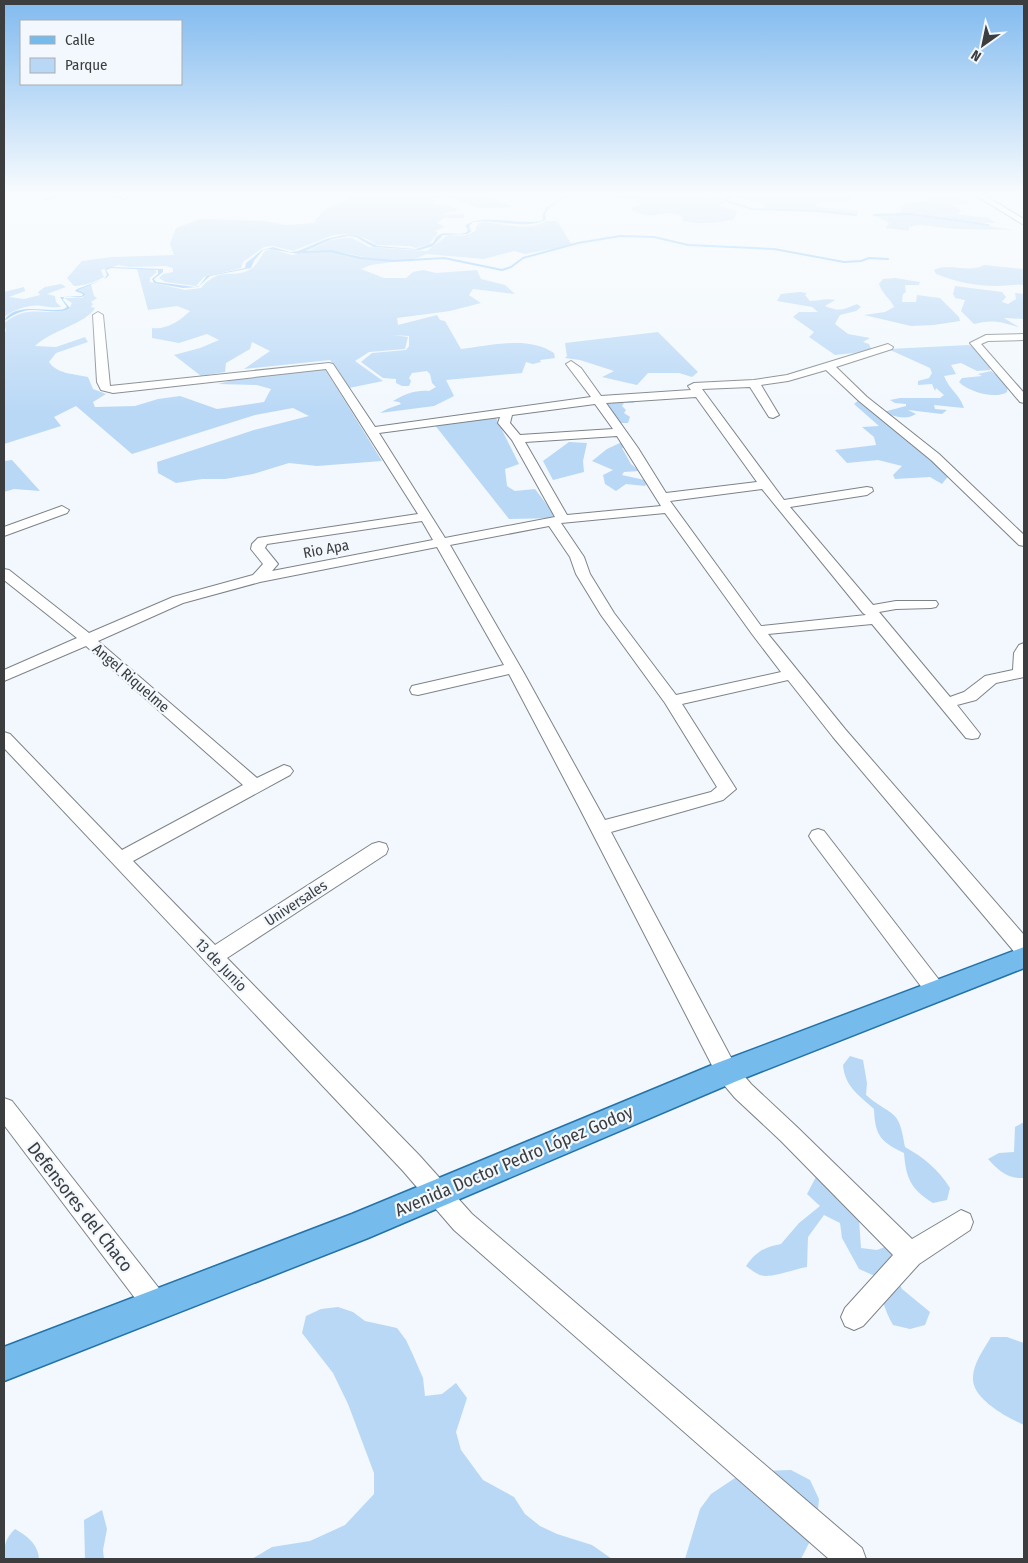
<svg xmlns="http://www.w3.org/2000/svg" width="1028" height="1563" viewBox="0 0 1028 1563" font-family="'Fira Sans Condensed',sans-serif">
<rect width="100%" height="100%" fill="#f2f8fd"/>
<g fill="#b9d8f6">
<path d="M 343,194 L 483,194 L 513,207 L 479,208 L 447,196 L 434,199 L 434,204 L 449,206 L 460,210 L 445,213 L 444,215 L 464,214 L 464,218 L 444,218 L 437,223 L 445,227 L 435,231 L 438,233 L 429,244 L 416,248 L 410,246 L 377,245 L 367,239 L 344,234 L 333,235 L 293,251 L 273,246 L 264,247 L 243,262 L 241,268 L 204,277 L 196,286 L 165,282 L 159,278 L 163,274 L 173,272 L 173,268 L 166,266 L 129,267 L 119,265 L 101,270 L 104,277 C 95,282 84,286 74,286 L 67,278 L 82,261 L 113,257 L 174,255 L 170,244 L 176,228 L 200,219 L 264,221 L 286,225 L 314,223 C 322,208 334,205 349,199 Z"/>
<path d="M 600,194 L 702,194 L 724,203 L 719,206 L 737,211 L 734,219 C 716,224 701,224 683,221 L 682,216 C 664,207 651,224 630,208 L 641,205 L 639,201 L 630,198 L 625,200 L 603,196 Z"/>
<path d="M 712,194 L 842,194 L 851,197 L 851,201 C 839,204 827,199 815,204 L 819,207 L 858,211 L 858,214 L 815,210 L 777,210 L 762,207 L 764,204 L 734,197 L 730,200 Z"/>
<polygon points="923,194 966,196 958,199 968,200 969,204 953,205 962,211 956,214 988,218 996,223 961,222 1015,230 956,229 920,225 909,227 909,231 885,228 889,223 874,215 911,215 958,221 894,213 903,211 900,207 904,203 928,201"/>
<path d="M 546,221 L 557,221 L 572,245 L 525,254 L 514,251 L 484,259 L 426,254 C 400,269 361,255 333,251 C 325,250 317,251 309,250 L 331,240 L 344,238 L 352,238 L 369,247 L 427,251 L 448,235 C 458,236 468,237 476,230 L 476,227 L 479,223 C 499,221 528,233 546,221 Z"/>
<path d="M 271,249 L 292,255 L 308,252 L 333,252 L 393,262 L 371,265 L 361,269 L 384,278 L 406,278 L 413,272 L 423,270 L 436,273 L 477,270 L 481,279 L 505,285 L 515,294 L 473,289 L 469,295 L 481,303 L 450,311 L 397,318 L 398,325 L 437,315 L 440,320 L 445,321 L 461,349 C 490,346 528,335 554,353 L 555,358 L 540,360 L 541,362 L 533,364 L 526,362 L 522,373 L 446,380 L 454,396 L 434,406 L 380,413 L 387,409 L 401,404 L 399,402 L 393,401 C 405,394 415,390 429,391 L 436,387 L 432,383 L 430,374 L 427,371 L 412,373 L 409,378 L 411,381 L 409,386 L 402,386 L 396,383 L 396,379 L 383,378 L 361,362 L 372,353 L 406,350 L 409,346 L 409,336 L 393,335 L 408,337 L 405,349 L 369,352 L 355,361 L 383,381 L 349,388 L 330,360 L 244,369 L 270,351 L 252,342 L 250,349 L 226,363 L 225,372 L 201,376 L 174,355 L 200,348 L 219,340 L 207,334 L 179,343 L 152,338 L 152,328 C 166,330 180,321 190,311 L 177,306 L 148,310 L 137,269 L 154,269 L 157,272 L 150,278 L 150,282 L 185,290 L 201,288 C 220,265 233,280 251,269 C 256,266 261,256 265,251 Z"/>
<path d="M 984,265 L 1024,269 L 1024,285 C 1015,284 1006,286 997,286 C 975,286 956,282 936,274 L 934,270 C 950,262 968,274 984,265 Z"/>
<path d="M 895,278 L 920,282 L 919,285 L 905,285 L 906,292 L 903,294 L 902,302 L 916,302 L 917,295 L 940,298 L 959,317 L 960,321 L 934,325 L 911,326 L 864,315 L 885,312 L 894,307 C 890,298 882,294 879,284 L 883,279 Z"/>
<path d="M 61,284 L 66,287 L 47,294 L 55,296 L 56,302 L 61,307 C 53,308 49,307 42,306 C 29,304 14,310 4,317 L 4,292 L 24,287 L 25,291 L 9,297 L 24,299 L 40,295 L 38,292 L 45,287 Z"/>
<path d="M 91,284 L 94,296 L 97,298 L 91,302 L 93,304 L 91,307 L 95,308 C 87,323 50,331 35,346 L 56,347 L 85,337 L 88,342 L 56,353 L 49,362 C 57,374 74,374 88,377 L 93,389 L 106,394 L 93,402 L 95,407 L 135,406 L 158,399 L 180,396 L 217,409 L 264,402 L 271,389 L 257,385 L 218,384 L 245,377 L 325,369 L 382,461 L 317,466 L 289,463 L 253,474 L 225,479 L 202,479 L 176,483 L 158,473 L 157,462 L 254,430 L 309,416 L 293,408 L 255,415 L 132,454 L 76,406 L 54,417 L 61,426 L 4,444 L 4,333 L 6,331 L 4,323 C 31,302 44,318 69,309 L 72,303 L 64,298 L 82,298 L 86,294 L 78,290 Z"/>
<path d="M 955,286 L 1002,292 L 1006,297 L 1002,302 L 1008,304 L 1016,299 L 1015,293 L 1024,294 L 1024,319 L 1004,318 L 1019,327 C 1000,322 994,319 974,324 L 961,311 L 965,300 L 955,298 L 953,294 Z"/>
<path d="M 800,292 L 807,293 L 805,295 L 810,301 C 820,301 825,298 835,300 L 825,306 C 841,312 842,310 857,304 L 861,307 L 856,311 L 840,315 L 835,324 L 848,334 L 870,338 L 863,342 L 869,344 L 872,351 L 835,355 L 809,337 L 814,332 L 793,317 L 799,312 L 818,312 L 812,307 L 777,301 L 781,294 Z"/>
<polygon points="658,332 698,372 692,377 679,373 648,373 637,385 602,377 614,371 580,360 565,358 567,356 565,343"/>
<path d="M 969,345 C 978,350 982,357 990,364 L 990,370 L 977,371 L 961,363 L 951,365 L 956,374 L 944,376 C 949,389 960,395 964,408 L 934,405 L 935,409 L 947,410 L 942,414 L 908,410 L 916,414 C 905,421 894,416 883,412 L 906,406 L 906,404 L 895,403 L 890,400 L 900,398 L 940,398 L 944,395 L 936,388 L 935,391 L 932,384 L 918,385 L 918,381 L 929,378 L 932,373 L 930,368 L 888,349 Z"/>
<path d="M 991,371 L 1008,385 L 1007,392 C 996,400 967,391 959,382 L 962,378 L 982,376 L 978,374 Z"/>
<polygon points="633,398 634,403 624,403 622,406 626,410 624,413 630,417 628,423 618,423 598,400"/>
<polygon points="859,400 950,474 942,484 930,477 895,479 893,475 902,466 878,460 847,463 835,450 876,445 874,437 862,427 879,426 854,404"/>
<polygon points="495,416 519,464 505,469 507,486 515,491 535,489 557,518 509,519 434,424"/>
<polygon points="624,441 632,446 622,448 631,464 639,471 624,472 622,475 649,481 645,486 626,484 616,491 605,484 603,475 613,470 592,461 607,449"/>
<polygon points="569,442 587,443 583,461 584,472 553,480 543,461"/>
<polygon points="12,460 40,491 14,489 4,492 4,461"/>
<path d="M 850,1056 L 863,1060 L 867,1083 L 866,1095 C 893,1118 899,1107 905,1147 C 923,1157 939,1170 950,1188 L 947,1200 L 933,1203 C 911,1189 906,1179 904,1153 C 881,1142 875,1136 874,1109 C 859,1095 845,1087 843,1065 Z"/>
<path d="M 1024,1122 L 1024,1178 C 1008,1179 999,1171 988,1159 L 999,1153 L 1014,1152 L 1015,1127 Z"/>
<path d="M 817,1175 L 859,1219 L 861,1248 L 877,1250 L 890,1245 L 895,1275 L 902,1289 L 930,1312 L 925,1325 L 910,1329 L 893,1325 C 884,1310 881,1293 875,1276 L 859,1269 L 842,1238 L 840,1223 L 824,1215 L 808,1237 L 807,1267 C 795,1269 769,1279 760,1275 C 755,1273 750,1269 746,1266 C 756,1252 764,1247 781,1244 L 799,1223 L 820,1206 L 807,1194 Z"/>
<polygon points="338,1307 353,1312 365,1321 397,1328 406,1340 413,1355 423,1378 425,1396 442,1394 456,1383 467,1398 456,1432 461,1450 483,1480 514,1497 525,1514 540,1526 557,1534 592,1545 612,1559 252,1559 272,1547 310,1541 345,1525 374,1494 374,1473 348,1404 333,1373 302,1333 306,1316 321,1309"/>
<path d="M 991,1337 L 1007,1337 L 1024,1343 L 1024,1425 C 1008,1418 974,1400 973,1380 C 972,1365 984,1349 991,1337 Z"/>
<polygon points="791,1470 810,1480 819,1499 817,1519 812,1537 801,1559 685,1559 700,1509 711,1494 741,1474 758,1471"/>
<polygon points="102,1510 107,1529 103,1550 104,1559 85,1559 84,1520"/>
<path d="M 15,1529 C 27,1536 38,1544 39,1559 L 4,1559 C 4,1545 5,1539 15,1529 Z"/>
</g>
<path fill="#87c3f9" d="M 567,194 L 571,194 L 550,207 L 545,214 L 546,219 C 531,231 493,218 473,222 L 469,226 L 471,232 L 467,234 L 443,235 L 433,246 L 420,250 L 373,247 L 356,237 L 348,236 L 332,239 L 299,254 L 269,249 L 263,250 L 254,261 L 251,268 L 210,276 L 198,287 L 183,288 L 154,283 L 152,279 L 158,274 L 158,270 L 111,268 L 106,270 L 109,275 L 106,278 L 78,290 L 86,294 C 80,301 71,295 64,297 L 63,300 L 70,308 C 59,315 42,309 30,310 C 19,311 12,316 4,321 C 15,301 46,313 64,309 L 67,307 L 60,297 L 82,296 L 83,294 L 75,291 L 77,289 L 104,279 L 107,275 L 105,269 L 110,267 L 163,269 L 163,272 L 154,279 L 156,282 L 195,287 L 199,286 L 207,276 L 245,268 L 246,263 L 262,250 L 273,247 L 290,252 L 298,251 L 326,239 L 344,235 L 357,236 L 378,246 L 416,249 L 433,243 C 439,226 454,238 467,232 L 468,229 L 465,226 C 478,213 520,225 541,221 L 543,220 C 540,206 559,201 567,194 Z"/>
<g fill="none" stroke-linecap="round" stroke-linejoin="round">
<g stroke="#87c3f9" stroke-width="2">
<polyline points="705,194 752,209 818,211 856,215"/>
<polyline points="874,215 910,214 988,225"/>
<polyline points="302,252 331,251 360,258 394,261 444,258 502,270 511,267 523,258 578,243 620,236 654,237 688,245 774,249 844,262 861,261 869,258 888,259"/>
</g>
<defs>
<g id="minor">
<polygon points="42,194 50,194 53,197 46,199"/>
<polygon points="114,194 124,194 128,197 124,199"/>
<polygon points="973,194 982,194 1024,219 1024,225"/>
<path d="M 98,312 L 103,315 L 110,386 L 329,363 L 333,364 L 375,427 L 591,397 L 566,364 L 571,361 L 581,368 L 601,396 L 691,390 L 688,386 L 694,383 L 754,380 L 787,375 L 888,344 L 893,347 L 892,349 L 836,367 L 867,397 L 939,454 L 1024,535 L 1024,546 L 1019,545 L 931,460 L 859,401 L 826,370 L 788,381 L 761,385 L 779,415 L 773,418 L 769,417 L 750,387 L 702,389 L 784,500 L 867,487 L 872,488 L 873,491 L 867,495 L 790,507 L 873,605 L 896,601 L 936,601 L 938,604 L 936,607 L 931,608 L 896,609 L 879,612 L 950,697 L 964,692 L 985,676 L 1013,670 L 1014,653 L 1019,645 L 1024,643 L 1024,677 L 996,683 L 976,700 L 957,705 L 980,734 L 978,738 L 972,739 L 966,738 L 872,624 L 768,634 L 845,729 L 1024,935 L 1024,957 L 1017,955 L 833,737 L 788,680 L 682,704 L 736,789 L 723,800 L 611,832 L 735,1065 L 751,1084 L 797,1127 L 912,1239 L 961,1210 L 970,1214 L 973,1222 L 970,1230 L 919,1264 L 863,1326 L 854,1330 L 845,1326 L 841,1317 L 845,1308 L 893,1255 L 781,1141 L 735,1098 L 719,1079 L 579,807 L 509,674 L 418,695 L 412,694 L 410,690 L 412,686 L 504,665 L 437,547 L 260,582 L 183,603 L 98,641 L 257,778 L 284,765 L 290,767 L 293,771 L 290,775 L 133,861 L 215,945 L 372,844 L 379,842 L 386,844 L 388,849 L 386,854 L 227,958 L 419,1155 L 472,1214 L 862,1548 L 866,1559 L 829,1559 L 454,1230 L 403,1171 L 4,748 L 4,732 L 10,734 L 122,850 L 243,785 L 86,646 L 4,681 L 4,670 L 77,638 L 4,580 L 4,569 L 9,570 L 89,633 L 173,597 L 253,575 L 263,564 L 251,549 L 252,544 L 258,538 L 418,514 L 326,369 L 113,393 L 101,390 L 97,382 L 93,315 ZM 696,397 L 757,482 L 666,493 L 638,448 L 606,403 ZM 595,404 L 613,429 L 520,435 L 510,423 L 512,415 ZM 500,417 L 498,423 L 512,440 L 555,517 L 445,538 L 379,433 ZM 617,436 L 661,506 L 567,515 L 525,442 ZM 762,489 L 863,613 L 866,615 L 761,626 L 670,501 ZM 665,513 L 752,634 L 781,672 L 676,695 L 614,613 L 590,574 L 584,557 L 561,523 ZM 422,521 L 433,540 L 272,571 L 278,564 L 265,548 L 267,544 ZM 549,526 L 570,557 L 576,574 L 601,615 L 665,703 L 717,787 L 711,792 L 605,820 L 525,675 L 450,545 Z"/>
<polygon points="1024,334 1024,340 988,341 981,344 1024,393 1024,403 1020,402 970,343 986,335"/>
<polygon points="62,506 69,510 67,513 4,536 4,527"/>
<polygon points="818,829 824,831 943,985 946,991 943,997 936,999 929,997 812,841 809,836 812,831"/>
<polygon points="4,1098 12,1101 165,1296 169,1305 165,1314 156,1318 147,1314 4,1125"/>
</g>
<polygon id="major" points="1024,947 1024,968 737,1081 368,1238 4,1381 4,1347 352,1214 717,1063"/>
</defs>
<use href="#minor" stroke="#7e8388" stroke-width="2"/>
<use href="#major" stroke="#2572a7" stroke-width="3"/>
<use href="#minor" fill="#fff" fill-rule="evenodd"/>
<use href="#major" fill="#75bbec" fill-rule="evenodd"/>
</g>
<linearGradient id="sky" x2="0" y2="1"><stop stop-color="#81baef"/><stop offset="0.47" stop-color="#f9fcfe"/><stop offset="1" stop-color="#f9fcfe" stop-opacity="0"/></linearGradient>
<rect width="1028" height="413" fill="url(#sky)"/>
<g text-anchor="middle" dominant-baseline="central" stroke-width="4.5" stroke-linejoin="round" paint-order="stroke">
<g font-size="15" fill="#3b3d3f" stroke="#f2f8fd">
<text transform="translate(326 549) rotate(-11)">Rio Apa</text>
<text transform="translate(131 678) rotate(41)">Angel Riquelme</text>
<text transform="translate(296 903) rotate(-33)">Universales</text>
<text transform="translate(221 965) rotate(46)">13 de Junio</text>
</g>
<g font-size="18" fill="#3b3d3f" stroke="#f2f8fd">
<text transform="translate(514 1161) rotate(-23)">Avenida Doctor Pedro López Godoy</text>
<text transform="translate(80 1207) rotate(52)">Defensores del Chaco</text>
</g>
</g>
<rect width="1028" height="1563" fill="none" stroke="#3b3d3f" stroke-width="10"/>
<rect x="20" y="20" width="162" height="65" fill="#f2f8fd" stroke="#a9adb1"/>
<rect x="30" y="36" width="25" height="8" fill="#75bbec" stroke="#a9adb1"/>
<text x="65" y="45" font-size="15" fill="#3b3d3f">Calle</text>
<rect x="30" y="58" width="25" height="15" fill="#b9d8f6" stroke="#a9adb1"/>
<text x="65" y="70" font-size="15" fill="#3b3d3f">Parque</text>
<g transform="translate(983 45) rotate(213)" stroke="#f2f8fd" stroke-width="4" paint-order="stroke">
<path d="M0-4L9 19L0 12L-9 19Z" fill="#3b3d3f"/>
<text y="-8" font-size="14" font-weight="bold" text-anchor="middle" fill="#3b3d3f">N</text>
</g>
</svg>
